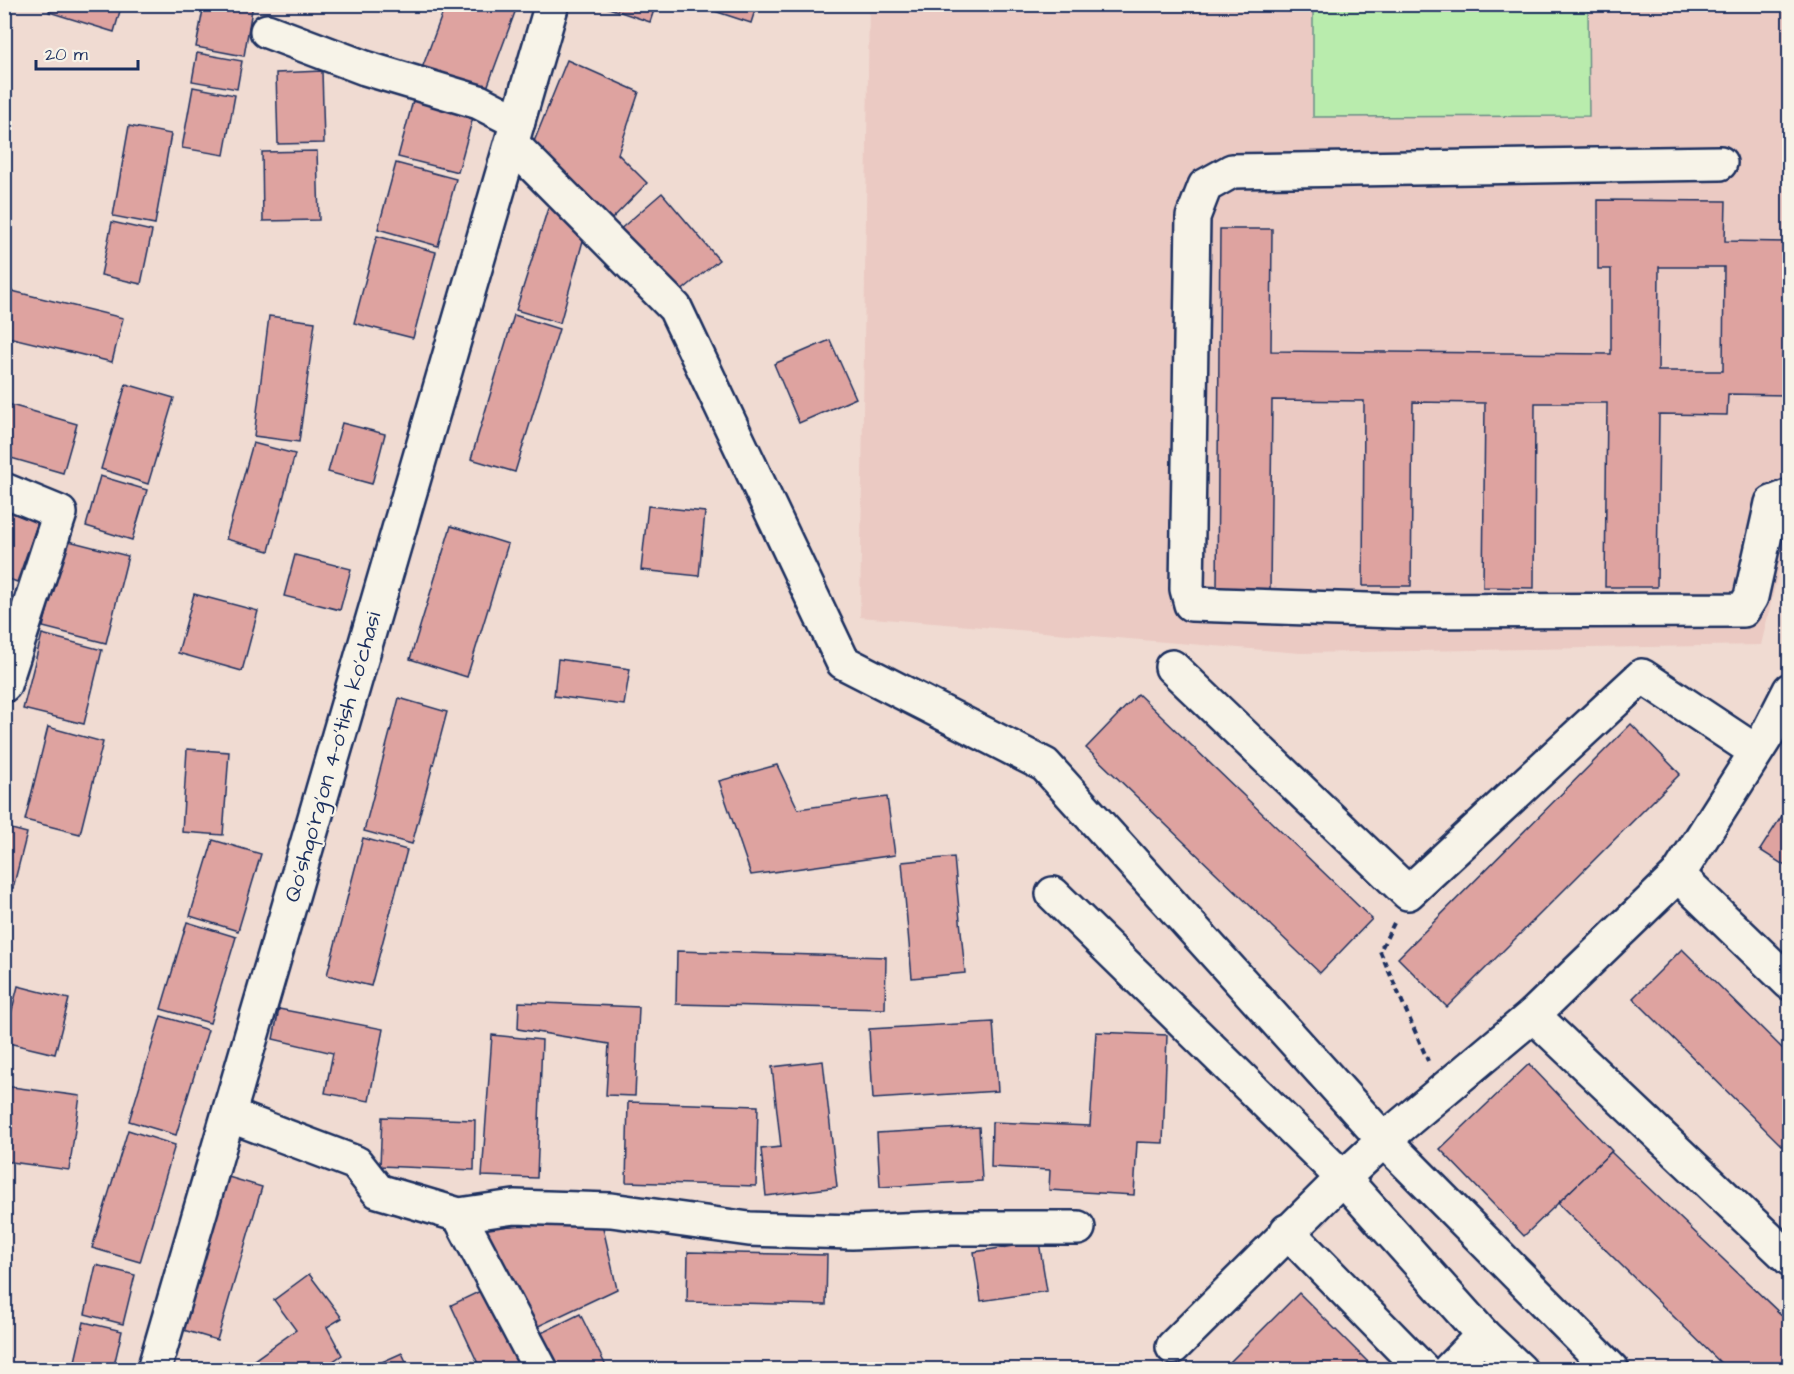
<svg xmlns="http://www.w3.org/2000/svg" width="1794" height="1374" viewBox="0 0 1794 1374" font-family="'Architects Daughter',sans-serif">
<rect width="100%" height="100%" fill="#f0dbd2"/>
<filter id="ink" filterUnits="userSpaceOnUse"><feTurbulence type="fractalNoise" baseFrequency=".0167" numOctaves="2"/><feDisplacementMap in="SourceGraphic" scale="12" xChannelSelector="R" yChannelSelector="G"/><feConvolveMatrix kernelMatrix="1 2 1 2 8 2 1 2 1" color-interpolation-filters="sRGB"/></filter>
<g filter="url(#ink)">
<polygon fill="#ebcac3" points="869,5 1789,5 1790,524 1761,645 1300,653 860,617"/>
<polygon fill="#b9ecad" stroke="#6a8e86" stroke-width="1.5" points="1313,5 1588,5 1589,116 1313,117"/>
<g fill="#dea3a0" stroke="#1b2f5e" stroke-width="1.5" fill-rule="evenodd">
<polygon points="51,4 122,4 114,32 49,12"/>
<polygon points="204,4 253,4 244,56 196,47"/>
<polygon points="446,4 518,4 484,96 421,71"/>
<polygon points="597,4 656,4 650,22"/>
<polygon points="693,4 757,4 751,23"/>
<polygon points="197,53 242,61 237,89 192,81"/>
<polygon points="567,60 639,92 618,154 647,183 607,224 531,149"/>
<polygon points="322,71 324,143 278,144 276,73"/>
<polygon points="193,87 235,95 224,155 182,148"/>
<polygon points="415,93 475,110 458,172 398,157"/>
<polygon points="129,126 171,134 155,224 113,216"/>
<polygon points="317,151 319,220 263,221 262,152"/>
<polygon points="396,163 456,179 438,246 378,229"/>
<polygon points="662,193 719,260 674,297 618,231"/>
<path d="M 1598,200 L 1726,201 L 1725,241 L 1790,242 L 1790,395 L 1728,394 L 1727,415 L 1659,414 L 1657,587 L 1605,587 L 1607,403 L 1535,403 L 1534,588 L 1483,587 L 1485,403 L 1413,402 L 1411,586 L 1363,586 L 1364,401 L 1272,400 L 1270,590 L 1217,589 L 1220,229 L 1272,229 L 1271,351 L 1611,354 L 1611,269 L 1598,269 ZM 1659,267 L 1724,267 L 1723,371 L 1658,371 Z"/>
<polygon points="549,205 586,230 560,323 516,310"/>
<polygon points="112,222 152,231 141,284 101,275"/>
<polygon points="377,236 436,252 413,338 354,323"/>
<polygon points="12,291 123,318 112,362 4,336 4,322"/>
<polygon points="514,315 559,329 515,472 471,459"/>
<polygon points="269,316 315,322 299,442 254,436"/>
<polygon points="830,340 856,398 799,423 774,364"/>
<polygon points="126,384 174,398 148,484 101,469"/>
<polygon points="4,403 77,424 63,473 4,456"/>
<polygon points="342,423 385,434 372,484 328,472"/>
<polygon points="253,443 295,454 269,551 226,539"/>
<polygon points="100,476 147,490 132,540 86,526"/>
<polygon points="648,506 705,512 699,576 641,570"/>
<polygon points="4,510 38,522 17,582 4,577"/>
<polygon points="451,526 508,544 467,677 410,659"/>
<polygon points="65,540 128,556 106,643 43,627"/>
<polygon points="295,555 351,569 340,610 284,596"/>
<polygon points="194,594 258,611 242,671 178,653"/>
<polygon points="42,634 102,650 84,724 23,709"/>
<polygon points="558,659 630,669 624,705 554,696"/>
<polygon points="1138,694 1372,919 1320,973 1086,748"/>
<polygon points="399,698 447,712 412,844 364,831"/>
<polygon points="1631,724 1680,774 1447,1007 1398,958"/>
<polygon points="48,727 103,742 80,834 25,820"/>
<polygon points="187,749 229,752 223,835 182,832"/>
<polygon points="777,765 798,809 887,797 895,855 751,875 719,781"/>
<polygon points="1790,803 1790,869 1760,850"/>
<polygon points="4,827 27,833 13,888 4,886"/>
<polygon points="363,838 407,850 371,986 327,975"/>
<polygon points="213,840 261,854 238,931 190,916"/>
<polygon points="954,857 965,973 912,978 902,862"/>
<polygon points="187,922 236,937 210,1023 161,1009"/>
<polygon points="1682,949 1790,1056 1790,1154 1633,998"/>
<polygon points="677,951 886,957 885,1009 676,1004"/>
<polygon points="18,986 69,999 55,1054 4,1042"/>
<polygon points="519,1002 639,1007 635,1096 606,1095 609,1044 518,1029"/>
<polygon points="279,1009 383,1029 369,1101 325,1093 333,1053 273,1039"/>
<polygon points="161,1016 208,1030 176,1135 129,1121"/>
<polygon points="993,1022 998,1091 873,1099 869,1029"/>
<polygon points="1096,1032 1167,1035 1163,1143 1137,1142 1134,1195 1049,1190 1050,1170 991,1167 992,1122 1090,1126"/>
<polygon points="492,1035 542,1040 537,1178 482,1176"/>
<polygon points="823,1061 837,1187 766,1196 761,1149 781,1147 772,1067"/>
<polygon points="1529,1064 1612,1151 1524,1236 1440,1149"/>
<polygon points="4,1086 80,1096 69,1170 4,1161"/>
<polygon points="628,1102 758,1106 756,1186 626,1182"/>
<polygon points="382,1117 475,1120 474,1170 380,1166"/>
<polygon points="979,1127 982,1181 880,1187 877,1133"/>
<polygon points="128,1130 175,1145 140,1262 92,1248"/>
<polygon points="1611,1152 1790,1323 1790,1370 1728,1370 1558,1203"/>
<polygon points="225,1176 262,1187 217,1340 180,1329"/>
<polygon points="601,1219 617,1289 530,1330 483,1228"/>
<polygon points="1039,1242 1047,1291 981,1301 974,1252"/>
<polygon points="688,1252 827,1255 826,1305 687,1302"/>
<polygon points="96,1265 135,1275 123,1324 85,1314"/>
<polygon points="309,1274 342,1318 327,1327 342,1355 320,1370 240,1370 296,1330 274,1300"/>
<polygon points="493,1285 529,1362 513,1370 481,1370 451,1305"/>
<polygon points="1299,1293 1368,1362 1360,1370 1222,1370"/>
<polygon points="580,1314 608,1370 554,1370 537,1335"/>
<polygon points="84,1322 122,1331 113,1370 73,1370"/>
<polygon points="402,1353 410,1370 364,1370"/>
<polygon points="473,1362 477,1370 453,1370"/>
</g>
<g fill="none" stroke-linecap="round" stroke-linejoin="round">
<defs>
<g id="minor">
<polyline points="267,31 365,68 479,102 518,122"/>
<polyline points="512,144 675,308 843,662 1045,765 1384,1140 1612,1370"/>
<polyline points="1720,163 1232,171 1205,186 1193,217 1187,589 1191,604 1397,611 1743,610 1751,597 1772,503 1790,496"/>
<polyline points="4,490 60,513 4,685"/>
<polyline points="1172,667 1408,893 1642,676 1755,751"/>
<polyline points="1678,875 1790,983"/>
<polyline points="1053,894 1343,1178 1483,1335"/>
<polyline points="1533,1015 1790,1259"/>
<polyline points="229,1115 356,1163 378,1191 459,1215 514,1207 611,1210 749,1229 852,1232 952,1228 1078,1228"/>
<polyline points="459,1215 541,1370"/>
<polyline points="1287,1231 1423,1370"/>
<polyline points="1173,1347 1343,1178 1384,1140 1533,1015 1678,875 1767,735 1790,690"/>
<polyline points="154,1370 552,4"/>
<polyline points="1449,1370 1483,1335 1520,1370"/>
</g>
</defs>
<use href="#minor" stroke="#1b2f5e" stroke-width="38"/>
<polyline stroke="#1b2f5e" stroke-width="4" stroke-dasharray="6 4.5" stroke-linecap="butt" points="1394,923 1380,951 1428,1061"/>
<use href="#minor" stroke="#f7f3e8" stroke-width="33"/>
</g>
</g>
<g text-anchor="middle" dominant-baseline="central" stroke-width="4.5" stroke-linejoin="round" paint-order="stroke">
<g font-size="22" fill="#1b2f5e" stroke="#f7f3e8">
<text transform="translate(333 757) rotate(-74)">Qo'shqo'rg'on 4-o'tish ko'chasi</text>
</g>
</g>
<rect width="1794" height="1374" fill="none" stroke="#f7f3e8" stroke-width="24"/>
<rect x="12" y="12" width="1770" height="1350" fill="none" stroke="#1b2f5e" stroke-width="2" filter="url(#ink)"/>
<path d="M36 60v9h102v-9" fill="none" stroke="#1b2f5e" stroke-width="3"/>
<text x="45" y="60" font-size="18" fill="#1b2f5e" stroke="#f7f3e8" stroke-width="4.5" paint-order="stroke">20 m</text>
</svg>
